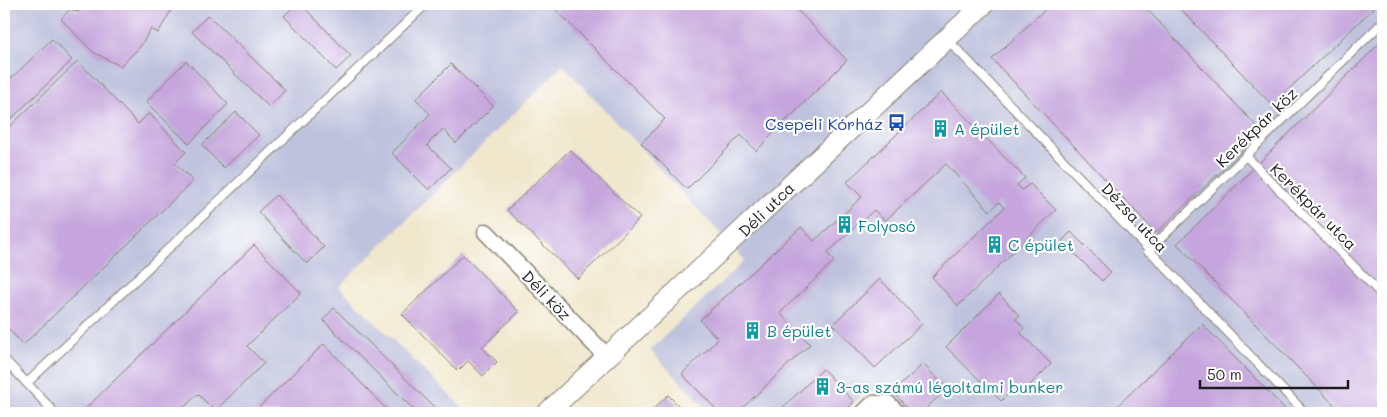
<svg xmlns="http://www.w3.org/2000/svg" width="1387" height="417" viewBox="0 0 1387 417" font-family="Mali,sans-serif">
<rect width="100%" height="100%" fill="#fff"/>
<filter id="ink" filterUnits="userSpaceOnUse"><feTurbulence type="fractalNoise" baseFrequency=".02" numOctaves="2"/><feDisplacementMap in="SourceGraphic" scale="10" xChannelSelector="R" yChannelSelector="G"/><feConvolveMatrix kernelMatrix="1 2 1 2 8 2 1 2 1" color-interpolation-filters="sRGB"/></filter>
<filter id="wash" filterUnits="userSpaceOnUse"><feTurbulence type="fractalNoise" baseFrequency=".0096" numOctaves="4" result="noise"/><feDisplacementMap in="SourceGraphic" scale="20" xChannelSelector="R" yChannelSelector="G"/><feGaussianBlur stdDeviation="1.12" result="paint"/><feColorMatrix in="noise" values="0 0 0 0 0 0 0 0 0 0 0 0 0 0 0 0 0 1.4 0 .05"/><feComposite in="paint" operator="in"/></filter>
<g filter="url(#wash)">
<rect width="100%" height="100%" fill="#f0e7cc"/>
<polygon fill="#bfc2dd" points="4,4 1383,4 1383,413 907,413 888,393 867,391 843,413 711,413 650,350 745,260 563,65 339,287 468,413 4,413"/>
<g id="blocks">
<g fill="#c5a5dc">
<polygon points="80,4 175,4 158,33 151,29 140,47 120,66 93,52 61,19 70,9 78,12"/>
<polygon points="296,4 301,4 351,56 336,70 284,16"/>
<polygon points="550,4 791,4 847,60 756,151 741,135 687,189 641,143 665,119"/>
<polygon points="1051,4 1142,4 1262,132 1156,233 992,59"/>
<polygon points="1176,4 1378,4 1272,105"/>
<polygon points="208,15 285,90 269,107 192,32"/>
<polygon points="52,39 72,60 4,126 4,85"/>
<polygon points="1383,40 1383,291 1258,164"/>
<polygon points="78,61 138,124 149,113 186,152 175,163 193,181 23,345 4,324 4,132"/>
<polygon points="186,61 228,104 189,144 146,102"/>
<polygon points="451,64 493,106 456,143 443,129 427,145 451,168 429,190 392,153 430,114 416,99"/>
<polygon points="941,92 1025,178 1017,185 1022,190 1030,184 1056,210 958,306 932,277 1004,208 999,202 990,211 946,164 885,221 874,210 827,253 834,261 780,313 810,344 737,413 720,413 682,374 718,339 700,320 801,227 814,241 862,197 847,182"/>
<polygon points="236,112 259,135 224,168 202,145"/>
<polygon points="570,150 640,218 578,279 507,210"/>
<polygon points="1255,167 1383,299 1383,413 1342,413 1177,244"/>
<polygon points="276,195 324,247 307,264 258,212"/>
<polygon points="1071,232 1111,272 1102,281 1062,241"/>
<polygon points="254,245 301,293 247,346 264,363 215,411 198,394 178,413 85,413 83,411"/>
<polygon points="463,255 519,312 482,347 497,362 483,376 468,361 458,371 402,314"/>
<polygon points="880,279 922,324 875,368 833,324"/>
<polygon points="999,294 1019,315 1016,319 1024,328 1020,332 1051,364 1023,392 1017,386 1001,401 946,347"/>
<polygon points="334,308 440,413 417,413 323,320"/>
<polygon points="1202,324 1289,413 1110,413"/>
<polygon points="324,344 390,413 253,413"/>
<polygon points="923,364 947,389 921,413 912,413 893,392"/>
<polygon points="823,369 854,402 843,413 777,413"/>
<polygon points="668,395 686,413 649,413"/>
</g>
</g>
</g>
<g filter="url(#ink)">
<use href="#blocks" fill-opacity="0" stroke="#868274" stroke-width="1"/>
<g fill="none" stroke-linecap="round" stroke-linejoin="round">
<defs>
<g id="service">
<polyline points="948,40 1305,413"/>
<polyline points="1246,156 1383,296"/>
<polyline points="1148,251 1383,22"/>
<polyline points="4,359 55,413"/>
<polyline points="27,383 426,4"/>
</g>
<g id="minor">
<polyline points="486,232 608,358"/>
<polyline points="864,413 873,404 888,404 897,413"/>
</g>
<polyline id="tertiary" points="547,413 984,4"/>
</defs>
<use href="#service" stroke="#868274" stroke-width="10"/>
<use href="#minor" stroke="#868274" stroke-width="19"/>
<use href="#tertiary" stroke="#868274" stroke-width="22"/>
<use href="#service" stroke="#fff" stroke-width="8"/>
<use href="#minor" stroke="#fff" stroke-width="16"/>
<use href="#tertiary" stroke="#fff" stroke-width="20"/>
</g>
</g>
<defs>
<symbol id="bus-bare" viewBox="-9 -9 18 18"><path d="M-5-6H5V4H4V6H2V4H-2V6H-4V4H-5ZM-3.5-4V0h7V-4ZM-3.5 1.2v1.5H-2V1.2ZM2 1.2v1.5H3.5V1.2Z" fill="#1a4fb4" stroke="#fff" stroke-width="2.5" paint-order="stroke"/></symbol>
<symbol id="building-bare" viewBox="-9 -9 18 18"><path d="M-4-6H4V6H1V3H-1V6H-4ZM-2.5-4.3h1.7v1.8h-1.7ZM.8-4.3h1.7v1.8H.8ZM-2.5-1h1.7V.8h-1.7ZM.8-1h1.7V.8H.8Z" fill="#0f9aa8" stroke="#fff" stroke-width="2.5" paint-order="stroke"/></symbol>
</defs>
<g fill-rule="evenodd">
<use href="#bus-bare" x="884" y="110" width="25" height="25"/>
<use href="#building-bare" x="928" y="116" width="25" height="25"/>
<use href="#building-bare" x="832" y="212" width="25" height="25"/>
<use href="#building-bare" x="982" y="232" width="25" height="25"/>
<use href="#building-bare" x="740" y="318" width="25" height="25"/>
<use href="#building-bare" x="810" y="374" width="25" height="25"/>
</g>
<g text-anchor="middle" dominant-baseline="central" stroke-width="4.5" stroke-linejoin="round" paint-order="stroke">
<g font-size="16" fill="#164399" stroke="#fff" text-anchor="end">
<text x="883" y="123">Csepeli Kórház</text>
</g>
<g font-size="16" fill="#1c1c1c" stroke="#fff">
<text transform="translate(1256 127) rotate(-44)">Kerékpár köz</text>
<text transform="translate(1314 206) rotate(45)">Kerékpár utca</text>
<text transform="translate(766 209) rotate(-44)">Déli utca</text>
<text transform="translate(1135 217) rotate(47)">Dézsa utca</text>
<text transform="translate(547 295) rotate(46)">Déli köz</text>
</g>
<g font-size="16" fill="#0d838f" stroke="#fff" text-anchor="start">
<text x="954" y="128">A épület</text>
<text x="858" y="225">Folyosó</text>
<text x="1008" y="244">C épület</text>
<text x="767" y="330">B épület</text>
<text x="836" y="386">3-as számú légoltalmi bunker</text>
</g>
</g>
<rect width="1387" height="417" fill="none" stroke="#fff" stroke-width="20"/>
<path d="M1200 380v8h148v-8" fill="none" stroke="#1c1c1c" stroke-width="2.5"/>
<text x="1207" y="380" font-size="15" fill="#1c1c1c" stroke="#ffffff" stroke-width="4" paint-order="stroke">50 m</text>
</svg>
